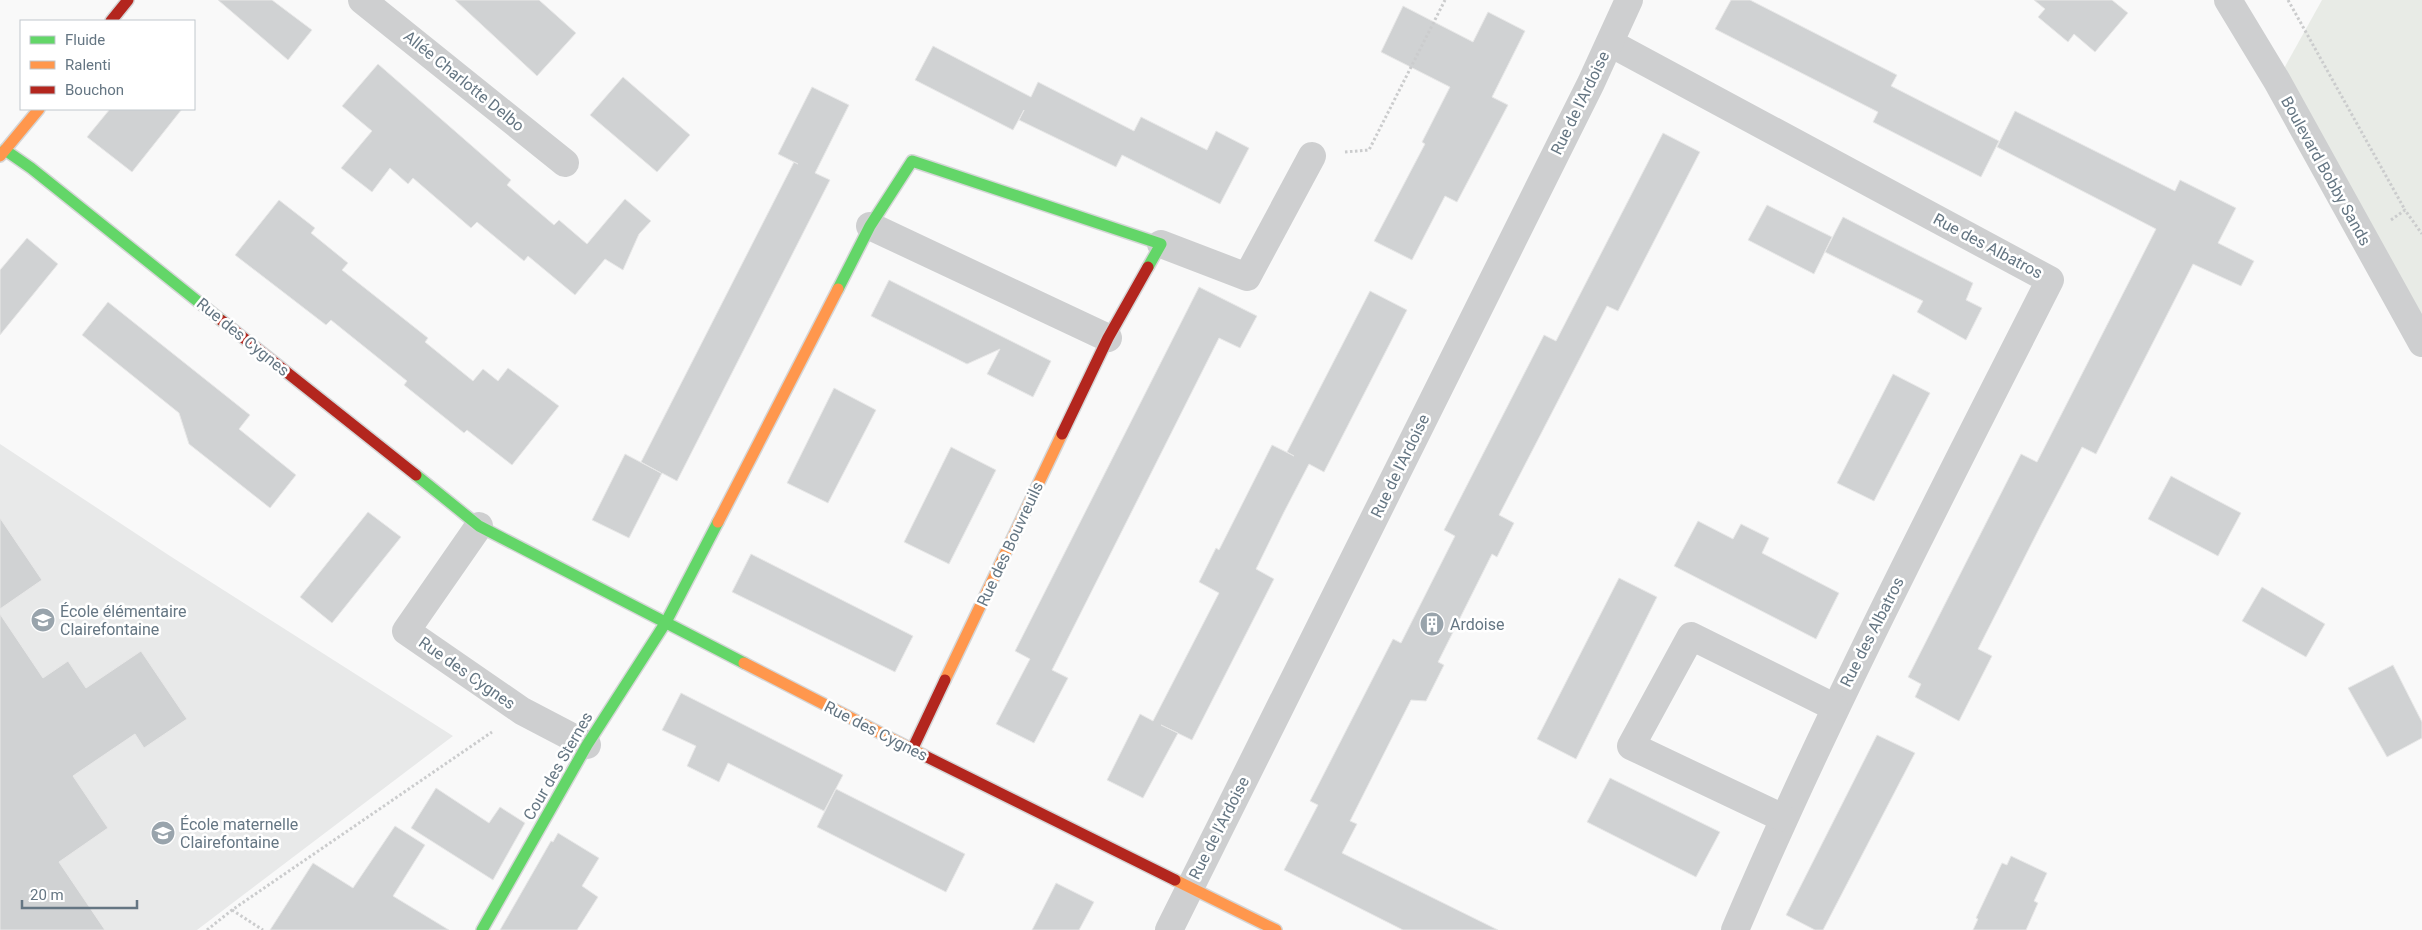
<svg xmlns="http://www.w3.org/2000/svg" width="2422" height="930" viewBox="0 0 2422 930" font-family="Roboto,sans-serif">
<rect width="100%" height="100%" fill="#f9f9f9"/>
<polygon fill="#e8e9e9" points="0,444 170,556 453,736 197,930 0,930"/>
<polygon fill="#e8ebe6" points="2322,0 2422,0 2422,343 2277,81"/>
<g fill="#d0d2d3" stroke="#e8e8e8">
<polygon points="218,0 272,0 312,30 288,60"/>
<polygon points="455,0 539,0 576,33 537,76"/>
<polygon points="1731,0 1750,0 1897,75 1891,86 1999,141 1981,177 1873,122 1878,112 1715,29"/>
<polygon points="2034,0 2112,0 2128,13 2095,52 2074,34 2068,42 2038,17 2045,9"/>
<polygon points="1403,6 1473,42 1488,12 1525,31 1492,97 1508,105 1457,202 1445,196 1412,260 1374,241 1425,144 1422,142 1450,87 1381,52"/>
<polygon points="933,46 1031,97 1038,82 1134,131 1141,117 1207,150 1216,131 1249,148 1220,204 1122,155 1116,167 1019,120 1024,110 1013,130 915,80"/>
<polygon points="378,64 511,180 507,185 554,225 559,220 587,244 625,199 651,221 639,234 623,270 605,259 575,295 528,256 524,261 477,222 471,228 413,178 408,184 390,168 372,192 341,168 372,131 342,106"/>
<polygon points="623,77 690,135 657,172 590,115"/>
<polygon points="812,87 849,105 815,173 830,180 677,481 662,473 629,538 592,520 625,454 661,473 641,462 794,162 798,164 778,154"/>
<polygon points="110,109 182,109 132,172 87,137"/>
<polygon points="2015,111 2175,191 2180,180 2236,208 2218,243 2254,261 2241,286 2193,264 2096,454 2082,447 2042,523 1978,649 1992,656 1959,721 1915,697 1921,684 1908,677 2021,454 2037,462 2156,229 1997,147"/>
<polygon points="1663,133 1700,152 1618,311 1607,306 1515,484 1499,515 1514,523 1497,557 1492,554 1438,662 1444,665 1426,701 1411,700 1350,821 1357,824 1342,853 1498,930 1403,930 1284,870 1318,805 1310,801 1393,639 1401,643 1455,536 1444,530 1544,335 1556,341"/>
<polygon points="279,200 315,228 311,233 348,263 342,270 428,338 425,342 473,381 483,369 498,381 508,368 559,406 512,465 467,430 464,433 404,385 407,381 331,320 326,325 235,255"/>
<polygon points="1767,205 1832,237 1814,274 1748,240"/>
<polygon points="1843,217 1973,283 1966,300 1982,308 1966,340 1917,312 1923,301 1825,252"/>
<polygon points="27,238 58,264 0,335 0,270"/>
<polygon points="889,280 1051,361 1033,397 987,374 1000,349 967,364 871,316"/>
<polygon points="1199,287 1257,316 1240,348 1219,338 1052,670 1068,678 1034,743 996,724 1030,659 1015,651"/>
<polygon points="1370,291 1407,310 1324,472 1309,464 1284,512 1256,569 1274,579 1192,740 1161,725 1178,733 1143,798 1107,780 1140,714 1153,721 1219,593 1199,582 1216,548 1219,550 1272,445 1294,456 1287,452"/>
<polygon points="108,302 250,415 239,429 296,475 270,508 189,444 179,413 82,335"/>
<polygon points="1893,374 1930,393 1874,501 1837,483"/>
<polygon points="834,388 876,410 828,503 787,483"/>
<polygon points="951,447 996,470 949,564 904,542"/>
<polygon points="2171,476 2241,513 2218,556 2148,519"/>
<polygon points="368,512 401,537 332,623 300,597"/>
<polygon points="0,518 42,580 0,609"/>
<polygon points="1698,521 1733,539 1741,524 1769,538 1762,553 1839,593 1816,639 1674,566"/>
<polygon points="751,554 913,636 895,672 732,592"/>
<polygon points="1619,578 1657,597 1576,759 1537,739"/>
<polygon points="2262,587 2325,624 2306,657 2242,621"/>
<polygon points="0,614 43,678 68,661 86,688 141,651 187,719 144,748 135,734 73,776 108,828 59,862 105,930 0,930"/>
<polygon points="2393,665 2422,722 2422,738 2387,757 2348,688"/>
<polygon points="681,693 843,775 824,811 728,763 719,782 687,766 696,746 662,730"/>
<polygon points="1877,735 1915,753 1823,930 1815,930 1786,915"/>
<polygon points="1610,778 1720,832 1696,877 1587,822"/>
<polygon points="436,788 489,823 500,807 525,823 493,880 411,828"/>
<polygon points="836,789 965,854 946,892 817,827"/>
<polygon points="395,826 425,845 393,896 449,930 270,930 313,863 353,888"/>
<polygon points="558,833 599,858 582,886 598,897 577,930 500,930 551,841 553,842"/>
<polygon points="2011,856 2047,873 2034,901 2038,903 2026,930 1973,930 1978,919 1976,918 2002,863 2007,865"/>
<polygon points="1056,883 1094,902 1079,930 1032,930"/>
</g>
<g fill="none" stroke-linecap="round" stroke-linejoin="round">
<defs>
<g id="fast">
<polyline points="5,150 31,168 221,320"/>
<polyline points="838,289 870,226 912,161 1161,244 1148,267"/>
<polyline points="416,475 479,526 744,663"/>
<polyline points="482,930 587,745 666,622 718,522"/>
</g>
<g id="slow">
<polyline points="0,156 39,109"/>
<polyline points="718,522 838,289"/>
<polyline points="744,663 923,755"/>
<polyline points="945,680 1062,434"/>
<polyline points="1175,880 1276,930"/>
</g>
<g id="jam">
<polyline points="111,21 128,0"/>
<polyline points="221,320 416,475"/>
<polyline points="1062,434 1108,338 1148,267"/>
<polyline points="912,750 945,680"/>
<polyline points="923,755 1175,880"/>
</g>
</defs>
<use href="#fast" stroke="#d5d6d7" stroke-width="14"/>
<use href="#slow" stroke="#d5d6d7" stroke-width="14"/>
<use href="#jam" stroke="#d5d6d7" stroke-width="14"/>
<g stroke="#cbcccd" stroke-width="3" stroke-dasharray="2.5 2.5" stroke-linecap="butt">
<polyline points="2288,0 2405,210"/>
<polyline points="1345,152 1369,150 1445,0"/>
<polyline points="2391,220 2405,210 2422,234"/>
<polyline points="232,910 263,930"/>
<polyline points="207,930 232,910 492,732"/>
</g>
<g stroke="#cecfd0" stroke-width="28">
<polyline points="362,0 565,163"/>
<polyline points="2228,0 2277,81 2422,343"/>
<path d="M 1610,43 L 2050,280 C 1941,495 1830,708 1735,930"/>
<polyline points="870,226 1108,338"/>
<polyline points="1161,244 1247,277 1312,156"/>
<polyline points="479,526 406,631 522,711 587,745"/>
<polyline points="1783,818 1631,746 1691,636 1834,707"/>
<polyline points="1169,930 1591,83 1629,0"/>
</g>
<use href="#fast" stroke="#63d668" stroke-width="11"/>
<use href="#slow" stroke="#ff974d" stroke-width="11"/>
<use href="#jam" stroke="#b3261e" stroke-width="11"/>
</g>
<defs>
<symbol id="school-disc" viewBox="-11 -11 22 22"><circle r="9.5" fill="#99a4ac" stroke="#fff"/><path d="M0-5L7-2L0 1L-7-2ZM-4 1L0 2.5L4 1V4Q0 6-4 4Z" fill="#fff"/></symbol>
<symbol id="building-disc" viewBox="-11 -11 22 22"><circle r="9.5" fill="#99a4ac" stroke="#fff"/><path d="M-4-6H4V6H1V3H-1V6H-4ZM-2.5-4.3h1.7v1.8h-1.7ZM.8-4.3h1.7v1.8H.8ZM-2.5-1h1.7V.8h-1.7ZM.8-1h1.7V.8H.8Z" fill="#fff"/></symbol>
</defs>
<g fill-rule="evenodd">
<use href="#school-disc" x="29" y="606" width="28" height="28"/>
<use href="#building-disc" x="1418" y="610" width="28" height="28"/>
<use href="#school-disc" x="149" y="819" width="28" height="28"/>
</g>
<g text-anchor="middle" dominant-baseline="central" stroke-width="5" stroke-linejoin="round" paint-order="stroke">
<g font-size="16" fill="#657683" stroke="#fff">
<text transform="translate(464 81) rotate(39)">Allée Charlotte Delbo</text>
<text transform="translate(1580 103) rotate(-64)">Rue de l'Ardoise</text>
<text transform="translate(2326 171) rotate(61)">Boulevard Bobby Sands</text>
<text transform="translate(1988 246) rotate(28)">Rue des Albatros</text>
<text transform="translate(243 337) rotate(39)">Rue des Cygnes</text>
<text transform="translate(1400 466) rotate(-64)">Rue de l'Ardoise</text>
<text transform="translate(1010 544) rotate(-65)">Rue des Bouvreuils</text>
<text transform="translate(1872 632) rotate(-63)">Rue des Albatros</text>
<text transform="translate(467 673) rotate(35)">Rue des Cygnes</text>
<text transform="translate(876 731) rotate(27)">Rue des Cygnes</text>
<text transform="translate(558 766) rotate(-60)">Cour des Sternes</text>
<text transform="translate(1219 828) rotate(-63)">Rue de l'Ardoise</text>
</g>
<g font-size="16" fill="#657683" stroke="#fff" text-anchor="start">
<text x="60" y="611">École élémentaire<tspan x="60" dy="18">Clairefontaine</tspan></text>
<text x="1450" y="624">Ardoise</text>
<text x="180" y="824">École maternelle<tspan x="180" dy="18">Clairefontaine</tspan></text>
</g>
</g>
<rect x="20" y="20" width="175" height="90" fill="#ffffff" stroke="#c1c8cd"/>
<rect x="30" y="36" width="25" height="8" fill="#63d668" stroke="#c1c8cd"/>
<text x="65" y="45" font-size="15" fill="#657683">Fluide</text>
<rect x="30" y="61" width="25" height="8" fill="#ff974d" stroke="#c1c8cd"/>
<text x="65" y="70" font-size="15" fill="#657683">Ralenti</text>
<rect x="30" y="86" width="25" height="8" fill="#b3261e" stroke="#c1c8cd"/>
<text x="65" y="95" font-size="15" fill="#657683">Bouchon</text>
<path d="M22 900v8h115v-8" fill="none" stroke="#657683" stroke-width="2.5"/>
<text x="30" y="900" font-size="15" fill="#657683" stroke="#ffffff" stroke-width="4" paint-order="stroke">20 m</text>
</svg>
